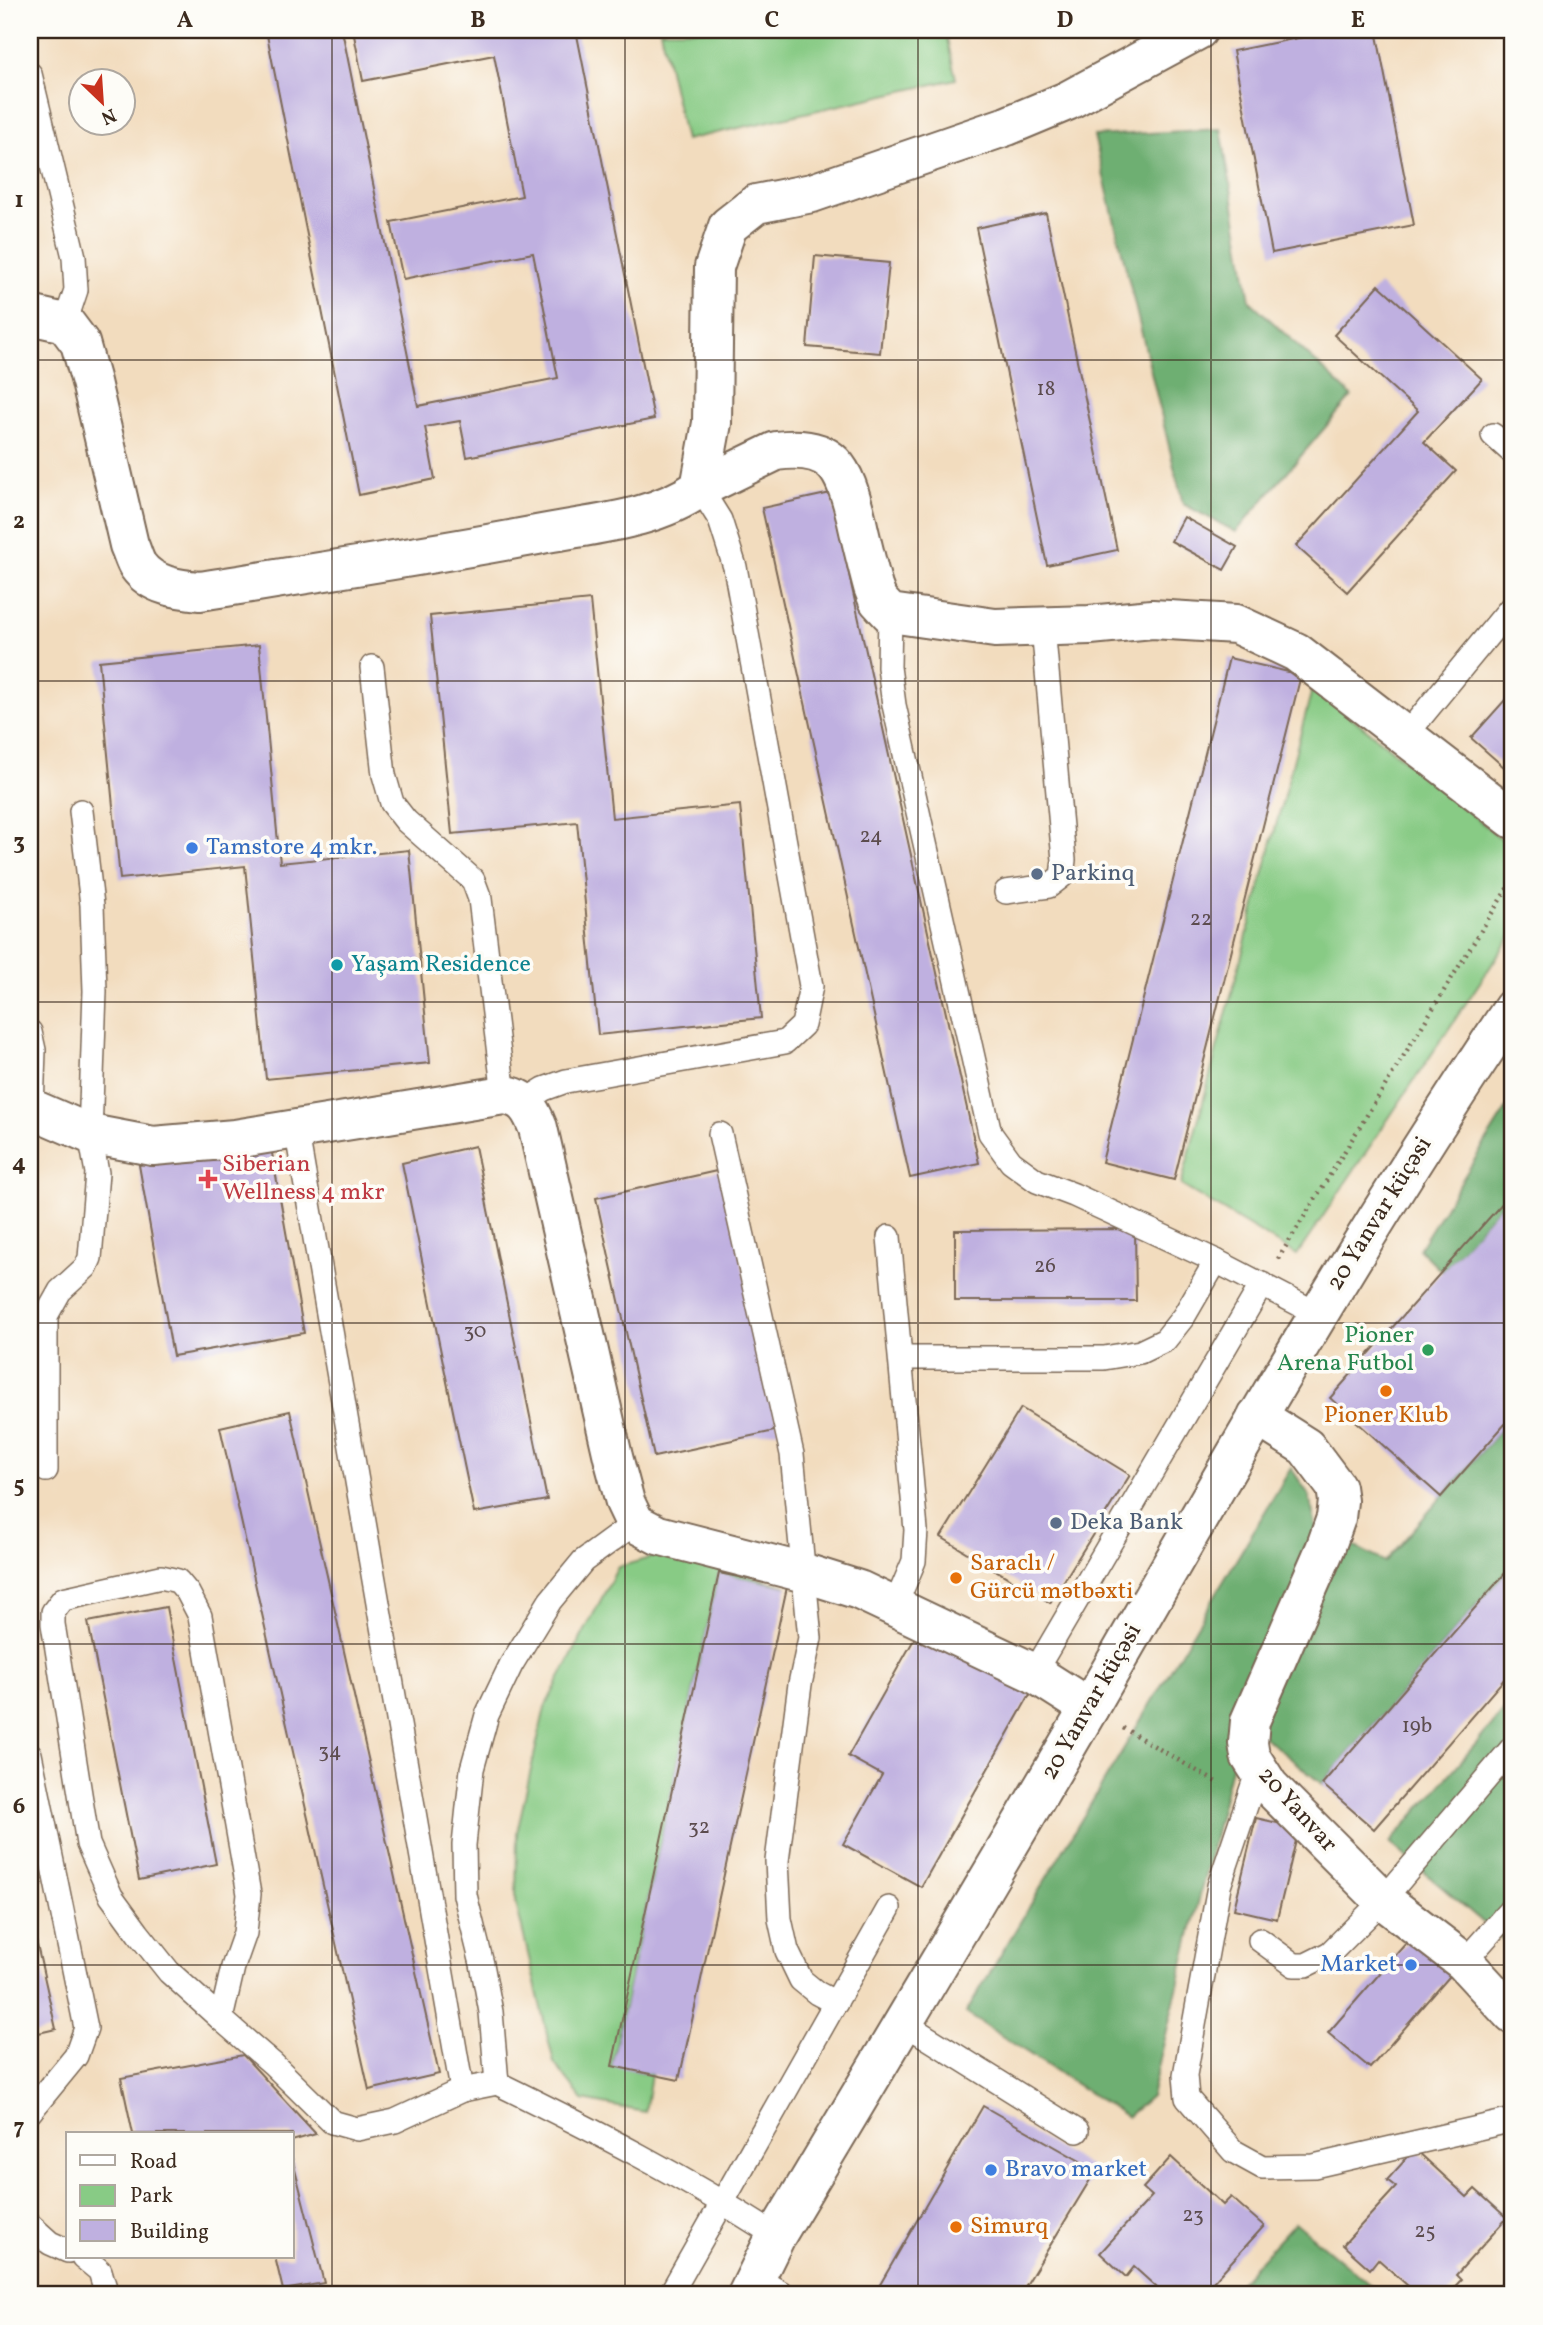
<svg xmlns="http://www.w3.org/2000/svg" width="1543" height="2325" viewBox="0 0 1543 2325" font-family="Vollkorn,serif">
<rect width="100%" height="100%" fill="#fdfcf7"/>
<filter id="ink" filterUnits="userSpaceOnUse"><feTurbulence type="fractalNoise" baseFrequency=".0143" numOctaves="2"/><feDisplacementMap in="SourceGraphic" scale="14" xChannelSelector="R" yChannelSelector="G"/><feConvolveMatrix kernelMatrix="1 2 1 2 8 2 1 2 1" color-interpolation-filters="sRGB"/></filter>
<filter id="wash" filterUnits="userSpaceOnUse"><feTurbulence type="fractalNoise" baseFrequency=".00686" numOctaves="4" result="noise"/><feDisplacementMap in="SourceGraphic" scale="28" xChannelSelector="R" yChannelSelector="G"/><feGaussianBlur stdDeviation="1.57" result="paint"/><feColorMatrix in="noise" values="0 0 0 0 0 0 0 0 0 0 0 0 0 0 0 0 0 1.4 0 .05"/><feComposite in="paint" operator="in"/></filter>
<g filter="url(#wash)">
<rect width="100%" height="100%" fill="#f2dcbe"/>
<g fill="#88cb85" stroke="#627a52" stroke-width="2">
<polygon points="660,30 945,30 956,79 685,140"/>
<polygon points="1313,686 1513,848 1513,933 1297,1255 1181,1185"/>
<polygon points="670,1552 787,1587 719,1573 612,2065 651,2074 645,2112 583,2100 554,2063 516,1903 517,1832 545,1707 618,1567"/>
</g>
<g fill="#6eaf72" stroke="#546c48" stroke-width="2">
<polygon points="1221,129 1250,301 1352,396 1236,532 1183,504 1094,136"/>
<polygon points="1513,1098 1513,1191 1442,1272 1419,1249"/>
<polygon points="1513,1415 1513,1564 1322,1784 1257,1731 1237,1743 1151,2096 1127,2117 966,2013 1291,1468 1309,1495 1316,1527 1385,1562"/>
<polygon points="1513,1701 1513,1948 1390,1843"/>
<polygon points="1295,2222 1382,2295 1228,2295"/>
</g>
<g id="blocks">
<g fill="#bfb0e0">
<polygon points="266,30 342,30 418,406 558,378 533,253 403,279 391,222 522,196 494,55 363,81 353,30 576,30 654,419 467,457 460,421 425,427 435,479 359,495"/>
<polygon points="1338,30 1376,30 1414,225 1272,253 1233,51"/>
<polygon points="1046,213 1117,550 1047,565 976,228"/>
<polygon points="815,256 889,263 880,353 807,347"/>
<polygon points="1379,285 1482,379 1424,442 1456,471 1347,592 1296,546 1418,411 1334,335"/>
<polygon points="831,493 979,1163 910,1178 762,508"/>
<polygon points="1184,517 1237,547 1224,570 1171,541"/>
<polygon points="590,600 612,818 740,805 761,1018 598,1035 577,822 452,834 430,616"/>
<polygon points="259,645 280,863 409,850 430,1063 266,1079 245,866 120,879 99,661"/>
<polygon points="1229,658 1301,675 1174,1180 1102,1162"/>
<polygon points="1513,691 1513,775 1471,738"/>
<polygon points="270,1142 304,1333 173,1356 139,1165"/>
<polygon points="475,1146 547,1500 474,1513 402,1163"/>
<polygon points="721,1170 779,1430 654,1457 596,1198"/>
<polygon points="1513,1191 1513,1415 1441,1497 1330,1398"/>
<polygon points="1135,1229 1136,1301 955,1301 955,1230"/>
<polygon points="1021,1408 1130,1475 1050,1603 941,1537"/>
<polygon points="290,1411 439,2074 369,2090 220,1427"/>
<polygon points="1513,1564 1513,1669 1374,1829 1322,1784"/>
<polygon points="719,1573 787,1587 679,2080 612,2066"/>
<polygon points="166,1607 216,1864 139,1880 88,1622"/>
<polygon points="921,1627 1033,1689 921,1887 843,1844 882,1775 848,1756"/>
<polygon points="1256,1818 1299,1828 1277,1919 1234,1909"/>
<polygon points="30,1914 56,2029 30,2035"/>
<polygon points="1414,1934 1455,1970 1370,2068 1328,2033"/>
<polygon points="243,2055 316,2134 292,2141 292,2134 133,2134 121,2078"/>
<polygon points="983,2106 1096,2170 1020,2295 874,2295"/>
<polygon points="1415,2149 1467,2197 1475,2189 1507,2218 1456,2275 1461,2280 1447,2295 1418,2295 1378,2259 1370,2269 1343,2245 1396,2187 1387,2180"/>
<polygon points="1171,2157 1223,2205 1231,2197 1264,2226 1212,2283 1217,2288 1211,2295 1165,2295 1134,2267 1126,2277 1100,2253 1152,2196 1143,2188"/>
<polygon points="292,2158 324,2283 283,2290 275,2257 292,2257"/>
</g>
</g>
</g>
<g filter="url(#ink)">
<use href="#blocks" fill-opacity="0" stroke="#7b6856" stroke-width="2"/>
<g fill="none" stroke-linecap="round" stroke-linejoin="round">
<defs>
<g id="lane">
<polyline points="30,74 74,257 76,290 65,323"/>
<polyline points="1493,435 1513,453"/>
<polyline points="890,613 889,667 894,705 990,1133 1011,1162 1037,1181 1074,1195 1216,1261 1318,1314"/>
<polyline points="372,667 384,775 392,803 406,821 473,880 480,899 504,1095"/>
<polyline points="1406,735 1513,605"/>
<polyline points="1006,892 1049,886 1062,876 1064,860 1043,627"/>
<polyline points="30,1032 34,1050 32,1109"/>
<polyline points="523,1102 544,1089 566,1081 785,1042 803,1025 811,986 735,567 720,520 700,488"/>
<polyline points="296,1128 462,2090"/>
<polyline points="720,1134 792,1454 810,1638 800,1684 777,1861 780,1919 787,1951 801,1980 817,1993 836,2003"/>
<polyline points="889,1237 916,1530 914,1561 895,1606"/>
<polyline points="901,1358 1104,1358 1140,1352 1165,1340 1184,1316 1216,1261"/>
<polyline points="46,1470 46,1316 60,1291 86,1267 90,1258 97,1173 90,1134 95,991 92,905 81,811"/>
<path d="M 635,1523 L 583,1561 L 550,1601 L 511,1665 L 487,1715 L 472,1769 L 464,1845 L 465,1895 L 482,1964 L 491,2012 L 497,2083 C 593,2130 687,2178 776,2236"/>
<polygon points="161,1577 178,1581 188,1593 200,1616 249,1894 245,1933 233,1967 221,2019 169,1972 138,1933 111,1896 88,1844 53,1624 53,1612 63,1599"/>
<polyline points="1034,1673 1262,1284"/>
<polyline points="30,1754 86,2028 76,2056 30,2112"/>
<polyline points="1258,1770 1219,1886 1185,2075 1187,2098 1233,2151 1262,2167 1314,2166 1513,2120"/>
<polyline points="1260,1940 1294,1965 1306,1965 1330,1953 1383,1900 1513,1747"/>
<polyline points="1464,1962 1513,1907"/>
<polyline points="221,2019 273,2064 332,2122 357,2129 395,2121 462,2090 497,2083"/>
<polyline points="904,2023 1077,2131"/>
<polyline points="30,2225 50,2243 68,2251"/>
<polyline points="83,2257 100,2271 107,2295"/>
<polyline points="756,2278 785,2295"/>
<polyline points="670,2295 889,1908"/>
<polyline points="1509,2295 1513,2288"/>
</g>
<g id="street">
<path d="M 30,315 L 65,323 L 80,343 L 91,382 L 129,545 C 132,551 134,560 138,566 C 152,586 179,589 200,591 C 313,573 425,556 537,535 C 592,524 653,521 700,488 L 712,423 L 714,267 L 728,226 L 756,204 L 812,193 L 1007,126 L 1067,101 L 1198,30"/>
<path d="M 700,488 L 776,451 C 834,443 844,469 856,517 C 861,541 867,564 873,587 L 878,600 L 890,613 L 995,628 L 1090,625 L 1152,619 L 1236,624 L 1296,652 L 1513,819"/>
<path d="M 30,1108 L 90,1134 L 153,1146 L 235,1139 L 504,1095 C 524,1097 531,1110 538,1128 L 613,1457 L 625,1502 L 635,1523 L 658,1535 L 805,1573 L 859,1590 L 1034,1673 L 1089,1708"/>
<polyline points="1257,1416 1306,1447 1336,1487 1338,1501 1336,1518 1325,1549 1250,1721 1248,1743 1250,1756 1269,1786 1383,1900 1464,1962 1513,2015"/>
</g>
<path id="secondary" d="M 747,2295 L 776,2236 C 882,2059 988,1882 1092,1703 C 1227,1468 1361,1233 1513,1008"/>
</defs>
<use href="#lane" stroke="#7b6856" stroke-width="26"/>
<use href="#street" stroke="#7b6856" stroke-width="42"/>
<use href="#secondary" stroke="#7b6856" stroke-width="42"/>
<g stroke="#7b6856" stroke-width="4.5" stroke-dasharray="2 5" stroke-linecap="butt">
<polyline points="1278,1259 1513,879"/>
<polyline points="1123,1728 1218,1783"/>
</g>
<use href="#lane" stroke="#fff" stroke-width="23"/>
<use href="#street" stroke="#fff" stroke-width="38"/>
<use href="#secondary" stroke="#fff" stroke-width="38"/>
</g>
</g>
<path fill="none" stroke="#3b2a1e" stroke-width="2" stroke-opacity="0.55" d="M 332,30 L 332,2295M 625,30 L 625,2295M 918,30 L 918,2295M 1211,30 L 1211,2295M 30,360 L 1513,360M 30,681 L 1513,681M 30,1002 L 1513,1002M 30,1323 L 1513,1323M 30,1644 L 1513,1644M 30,1965 L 1513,1965"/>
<g fill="#3f7fe0" stroke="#fdfcf7" stroke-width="2.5">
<circle cx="192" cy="848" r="7"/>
<circle cx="1411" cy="1965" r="7"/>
<circle cx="991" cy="2170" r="7"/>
</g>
<g fill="#5c6f8a" stroke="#fdfcf7" stroke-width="2.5">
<circle cx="1037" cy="874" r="7"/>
<circle cx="1056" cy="1523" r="7"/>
</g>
<circle fill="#0f9aa8" stroke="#fdfcf7" stroke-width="2.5" cx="337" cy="965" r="7"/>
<path fill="#e0444e" stroke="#fdfcf7" stroke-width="2.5" d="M204.5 1168.5h7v7h7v7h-7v7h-7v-7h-7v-7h7z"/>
<circle fill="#2e9e5b" stroke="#fdfcf7" stroke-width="2.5" cx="1428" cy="1350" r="7"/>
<g fill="#e8710a" stroke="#fdfcf7" stroke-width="2.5">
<circle cx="1386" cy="1391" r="7"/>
<circle cx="956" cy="1578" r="7"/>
<circle cx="956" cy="2227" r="7"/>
</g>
<g text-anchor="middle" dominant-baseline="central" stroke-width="7" stroke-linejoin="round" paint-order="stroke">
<g font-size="21" fill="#5c4c4e">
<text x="1046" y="389">18</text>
<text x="871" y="836">24</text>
<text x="1201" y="919">22</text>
<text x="1045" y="1266">26</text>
<text x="475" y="1331">30</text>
<text x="1417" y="1726">19b</text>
<text x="330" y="1751">34</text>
<text x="699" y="1827">32</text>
<text x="1193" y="2215">23</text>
<text x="1425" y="2231">25</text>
</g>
<g font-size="24" fill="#366cbe" stroke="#fdfcf7" text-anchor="start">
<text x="206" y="848">Tamstore 4 mkr.</text>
<text x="1397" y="1965" text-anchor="end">Market</text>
<text x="1005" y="2170">Bravo market</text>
</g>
<g font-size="24" fill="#4e5e75" stroke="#fdfcf7" text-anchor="start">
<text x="1051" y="874">Parkinq</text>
<text x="1070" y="1523">Deka Bank</text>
</g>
<g font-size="24" fill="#0d838f" stroke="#fdfcf7" text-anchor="start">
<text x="351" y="965">Yaşam Residence</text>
</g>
<g font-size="24" fill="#be3a42" stroke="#fdfcf7" text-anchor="start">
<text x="222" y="1165">Siberian<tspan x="222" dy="28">Wellness 4 mkr</tspan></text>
</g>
<g font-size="24" fill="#3b2a1e" stroke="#fdfcf7">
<text transform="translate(1380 1214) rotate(-58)">20 Yanvar küçəsi</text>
<text transform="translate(1092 1702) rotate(-60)">20 Yanvar küçəsi</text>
<text transform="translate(1297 1810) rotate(48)">20 Yanvar</text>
</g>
<g font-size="24" fill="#27864d" stroke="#fdfcf7" text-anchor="end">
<text x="1414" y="1336">Pioner<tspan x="1414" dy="28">Arena Futbol</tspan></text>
</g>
<g font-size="24" fill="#c56008" stroke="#fdfcf7" text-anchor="start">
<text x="1386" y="1416" text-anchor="middle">Pioner Klub</text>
<text x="970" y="1564">Saraclı /<tspan x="970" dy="28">Gürcü mətbəxti</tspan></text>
<text x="970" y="2227">Simurq</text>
</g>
</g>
<rect width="1543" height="2325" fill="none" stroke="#fdfcf7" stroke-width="77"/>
<rect x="66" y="2132" width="228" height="126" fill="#fdfcf7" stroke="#afa8a0" stroke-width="2"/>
<rect x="80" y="2155" width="35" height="10" fill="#ffffff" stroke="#afa8a0" stroke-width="2"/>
<text x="130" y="2168" font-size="21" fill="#3b2a1e">Road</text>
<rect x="80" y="2185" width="35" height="21" fill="#88cb85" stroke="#afa8a0" stroke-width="2"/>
<text x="130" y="2202" font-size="21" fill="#3b2a1e">Park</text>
<rect x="80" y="2220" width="35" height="21" fill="#bfb0e0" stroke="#afa8a0" stroke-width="2"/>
<text x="130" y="2238" font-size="21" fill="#3b2a1e">Building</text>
<g transform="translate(102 102) rotate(155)"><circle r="33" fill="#fdfcf7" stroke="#afa8a0" stroke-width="2"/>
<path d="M0-5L12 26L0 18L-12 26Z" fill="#c8321e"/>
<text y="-10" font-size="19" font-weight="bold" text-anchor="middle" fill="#3b2a1e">N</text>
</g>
<rect x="38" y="38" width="1466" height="2248" fill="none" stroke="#3b2a1e" stroke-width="2.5"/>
<g font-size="23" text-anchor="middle" font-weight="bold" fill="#3b2a1e">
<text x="185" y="27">A</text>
<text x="478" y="27">B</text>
<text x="772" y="27">C</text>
<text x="1065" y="27">D</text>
<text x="1358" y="27">E</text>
<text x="19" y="207">1</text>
<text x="19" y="528">2</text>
<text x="19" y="849">3</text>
<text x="19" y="1170">4</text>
<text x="19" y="1492">5</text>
<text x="19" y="1813">6</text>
<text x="19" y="2134">7</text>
</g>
</svg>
